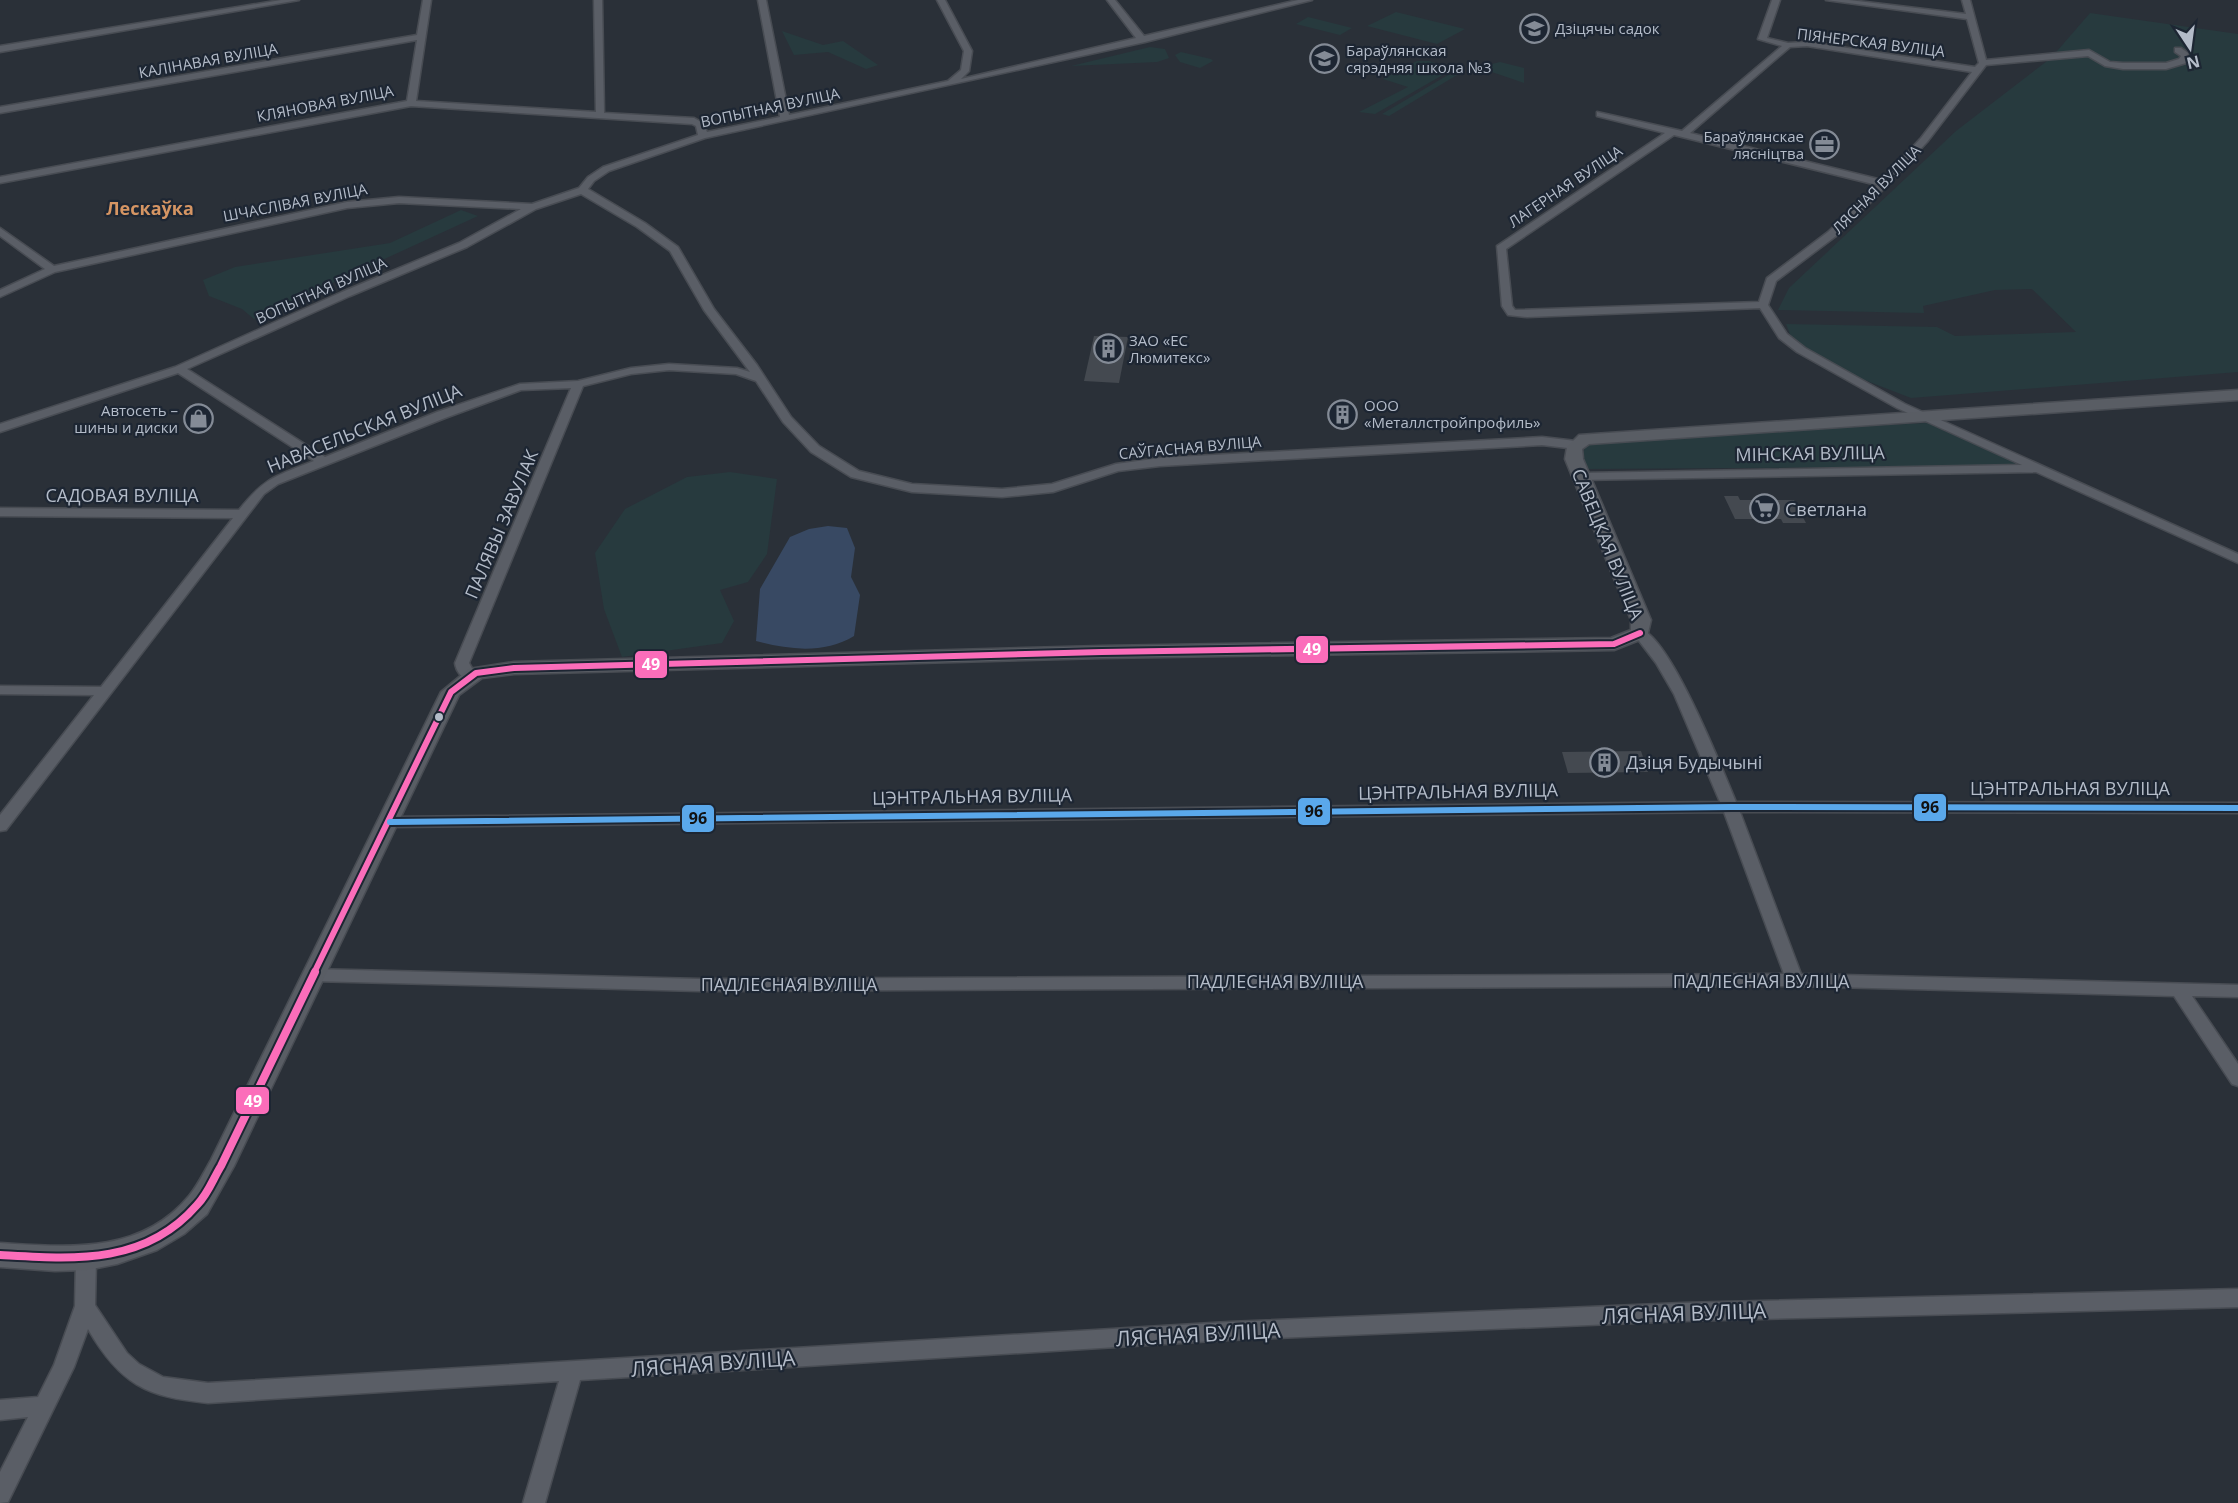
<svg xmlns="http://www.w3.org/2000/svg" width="2238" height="1503" viewBox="0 0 2238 1503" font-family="'Open Sans',sans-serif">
<rect width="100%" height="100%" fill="#2a3038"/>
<g fill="#273a3e">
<polygon points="1396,12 1465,29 1437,44 1367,26"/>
<polygon points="2090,13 2238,34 2238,372 1911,398 1849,374 1793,342 1786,324 1937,327 1955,336 2076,332 2032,289 1995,290 1923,306 1924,313 1778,310 1789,288 1956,131 2051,58"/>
<polygon points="1308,17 1352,28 1340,35 1296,24"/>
<polygon points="782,31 823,45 843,41 878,65 866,69 828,52 794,55"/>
<polygon points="1150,47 1165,49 1169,58 1157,62 1071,66"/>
<polygon points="1181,52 1211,59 1213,61 1200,68 1180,62 1175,55"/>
<polygon points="1417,61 1429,61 1453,69 1375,114 1359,112 1408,87 1383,79"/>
<polygon points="1500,62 1524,68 1524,83 1486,70 1488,65"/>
<polygon points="1448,75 1457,75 1389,116 1382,114"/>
<polygon points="461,210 478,216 254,319 242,309 209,296 203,280 235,267 390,243"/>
<polygon points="1927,423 2023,466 1583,469 1583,452 1587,445 1607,439"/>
<polygon points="730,472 777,479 767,554 748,582 720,590 734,621 722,643 622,657 604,609 595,553 625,509 687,477"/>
</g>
<path fill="#384963" d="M 828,526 L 847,528 L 855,548 L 851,577 L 860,595 L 854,636 C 825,654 788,650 756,641 L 760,589 L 790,537 L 809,529 Z"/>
<g fill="#444950">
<polygon points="1819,137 1834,141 1824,151 1809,148"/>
<polygon points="1094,336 1128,337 1119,383 1084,381"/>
<polygon points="1724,496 1738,496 1740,500 1794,500 1806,523 1783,523 1781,519 1735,519"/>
<polygon points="1641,751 1648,772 1568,773 1562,752"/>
</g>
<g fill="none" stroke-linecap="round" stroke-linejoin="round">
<defs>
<g id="street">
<polygon points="281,0 299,0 0,52 0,46"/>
<path d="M 423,0 L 431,0 L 416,101 L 596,112 L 594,0 L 602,0 L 604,113 L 694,118 L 703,123 L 707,132 L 780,117 L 758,0 L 766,0 L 789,115 L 948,81 L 961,70 L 964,51 L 937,0 L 945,0 L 972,51 L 969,71 L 961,79 L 1136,38 L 1107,0 L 1115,0 L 1144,36 L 1298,0 L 1312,0 L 1145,42 L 705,138 L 609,171 L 594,181 L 588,189 L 645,223 L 678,247 L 714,309 L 757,365 L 791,417 L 819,446 L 859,471 L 912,484 L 1002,489 L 1052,484 L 1116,464 L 1160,458 L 1542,437 L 1576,441 L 1582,445 L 1576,449 L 1542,445 L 1160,466 L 1118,471 L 1053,492 L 1002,497 L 912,492 L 851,477 L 811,452 L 783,422 L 756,381 L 736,374 L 669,370 L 631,374 L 583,386 L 469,663 L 477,677 L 470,681 C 462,679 456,671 455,663 L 571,388 L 521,390 L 445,418 L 278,484 L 264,494 L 6,830 L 0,831 L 0,815 L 94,695 L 0,694 L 0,686 L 101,687 L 233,518 L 0,516 L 0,508 L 239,510 C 265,477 276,476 314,461 L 178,373 L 0,432 L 0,424 L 175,367 L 342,292 L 459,243 L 521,209 L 399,203 L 347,208 L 55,272 L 0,297 L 0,290 L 45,269 L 0,236 L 0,228 L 54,266 L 347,202 L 399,197 L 532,204 L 579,188 L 588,177 L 603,167 L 698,135 L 696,126 L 692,124 L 411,106 L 0,183 L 0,177 L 407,101 L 417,40 L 0,113 L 0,107 L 417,35 ZM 581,194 L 637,227 L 670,251 L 704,310 L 750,372 L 737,368 L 669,364 L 631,368 L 578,381 L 520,384 L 437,412 L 325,457 L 187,369 L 350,296 L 467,247 L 536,209 Z"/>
<path d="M 1772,0 L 1780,0 L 1767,38 L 1788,43 L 1807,42 L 1975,67 L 1979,63 L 1967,19 L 1826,0 L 1849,0 L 1966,14 L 1962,0 L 1970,0 L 1986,60 L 2089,50 L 2110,62 L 2123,63 L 2166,63 L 2179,59 L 2181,56 L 2175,52 L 2175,48 L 2181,48 L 2188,53 L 2186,63 L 2166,69 L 2123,69 L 2105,66 L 2088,56 L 1986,65 L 1927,142 L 1876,197 L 1836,236 L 1776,281 L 1768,305 L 1787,334 L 1805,348 L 1905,404 L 2238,554 L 2238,563 L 2036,472 L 1578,480 L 1578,474 L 1582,473 L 2022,465 L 1897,408 L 1797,352 L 1779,338 L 1760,308 L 1527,317 L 1508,315 L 1502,306 L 1497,246 L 1665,133 L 1597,116 L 1597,112 L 1682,131 L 1782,46 L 1758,39 ZM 1807,46 L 1972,72 L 1921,138 L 1882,180 L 1690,133 L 1790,47 ZM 1674,135 L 1877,185 L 1828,232 L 1767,278 L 1759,302 L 1515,310 L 1512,306 L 1506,249 Z"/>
<path d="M 1640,629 C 1670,636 1723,771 1736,802 L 2238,803 L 2238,813 L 1740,812 L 1801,974 L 2238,985 L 2238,997 L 2192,996 L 2238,1064 L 2238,1086 L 2232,1084 L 2174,996 L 1795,986 L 699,991 L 312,981 L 306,979 L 303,975 L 306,971 L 312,969 L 699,979 L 1784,974 L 1724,812 L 390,827 L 382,822 L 390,817 L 1720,802 L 1674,694 L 1656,663 L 1633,633 Z"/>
<path d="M 86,1251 L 93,1253 L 96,1259 L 95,1305 L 127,1353 L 139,1364 L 163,1377 L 208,1383 L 1229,1322 L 1683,1303 L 2238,1289 L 2238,1307 L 1683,1321 L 1229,1340 L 580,1380 L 545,1503 L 523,1503 L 559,1381 L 208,1403 C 146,1397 120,1384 88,1329 L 74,1367 L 8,1502 L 0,1503 L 0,1472 L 28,1417 L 0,1420 L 0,1400 L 38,1397 L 54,1365 L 75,1306 L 76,1259 L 79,1253 Z"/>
</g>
<path id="secondary" d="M 2238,390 L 2238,400 L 1589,444 L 1582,449 L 1583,459 L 1651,620 L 1647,637 L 1614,650 L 1102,658 L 514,674 L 482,678 L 459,695 L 234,1166 L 207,1214 L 184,1234 L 157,1250 L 117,1264 L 87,1270 L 55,1271 L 0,1267 L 0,1243 C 68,1247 140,1255 189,1196 C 198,1185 204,1172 211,1160 L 441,692 L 469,669 L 514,662 L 1102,646 L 1611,638 L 1631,630 L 1631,620 L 1565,459 L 1567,447 L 1579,435 Z"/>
</defs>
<use href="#street" stroke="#484c53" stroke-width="3"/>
<use href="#secondary" stroke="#484c53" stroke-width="3"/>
<use href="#street" fill="#5a5e66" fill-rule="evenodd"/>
<use href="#secondary" fill="#595d64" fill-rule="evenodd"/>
<defs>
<polyline id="bus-1-far1" points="314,973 451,692 476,673 514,668 1102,652 1614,644 1640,633"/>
<path id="bus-1" d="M 0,1255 C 72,1259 144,1266 197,1205 C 208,1194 213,1179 221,1166 L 315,972"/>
<polyline id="bus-2" points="390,822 1731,807 2238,808"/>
</defs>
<use href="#bus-1-far1" stroke="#1d2633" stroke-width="10"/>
<use href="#bus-1" stroke="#1d2633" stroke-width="12"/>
<use href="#bus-2" stroke="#1d2633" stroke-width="10"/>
<use href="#bus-1-far1" stroke="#fb6dba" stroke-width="6"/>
<use href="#bus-1" stroke="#fb6dba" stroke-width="8"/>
<use href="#bus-2" stroke="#5aa8eb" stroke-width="6"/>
</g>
<defs>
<symbol id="school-ring" viewBox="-11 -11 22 22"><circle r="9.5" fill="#1d2633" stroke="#848b96" stroke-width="1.5"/><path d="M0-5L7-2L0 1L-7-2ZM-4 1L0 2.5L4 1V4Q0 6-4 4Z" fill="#848b96"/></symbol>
<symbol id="office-ring" viewBox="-11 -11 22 22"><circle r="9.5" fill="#1d2633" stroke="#848b96" stroke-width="1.5"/><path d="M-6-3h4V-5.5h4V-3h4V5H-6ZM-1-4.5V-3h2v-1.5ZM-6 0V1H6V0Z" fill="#848b96"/></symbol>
<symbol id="building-ring" viewBox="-11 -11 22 22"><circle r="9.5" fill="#1d2633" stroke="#848b96" stroke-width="1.5"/><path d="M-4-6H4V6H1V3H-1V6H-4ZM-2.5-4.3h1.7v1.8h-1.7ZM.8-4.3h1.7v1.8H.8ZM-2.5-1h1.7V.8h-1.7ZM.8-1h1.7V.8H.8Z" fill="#848b96"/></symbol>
<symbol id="shop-ring" viewBox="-11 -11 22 22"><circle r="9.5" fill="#1d2633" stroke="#848b96" stroke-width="1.5"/><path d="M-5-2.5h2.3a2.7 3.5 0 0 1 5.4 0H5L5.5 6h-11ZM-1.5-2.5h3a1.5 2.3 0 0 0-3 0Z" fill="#848b96"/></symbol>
<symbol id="supermarket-ring" viewBox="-11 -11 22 22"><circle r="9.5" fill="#1d2633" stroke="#848b96" stroke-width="1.5"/><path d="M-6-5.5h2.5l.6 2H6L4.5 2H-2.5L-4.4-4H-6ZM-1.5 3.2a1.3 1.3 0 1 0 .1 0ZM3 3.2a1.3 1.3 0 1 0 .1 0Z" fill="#848b96"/></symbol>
</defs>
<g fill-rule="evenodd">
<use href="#school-ring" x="1518" y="12" width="33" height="33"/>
<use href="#school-ring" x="1308" y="42" width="33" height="33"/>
<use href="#office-ring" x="1808" y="128" width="33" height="33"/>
<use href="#building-ring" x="1092" y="332" width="33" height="33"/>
<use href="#building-ring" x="1326" y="398" width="33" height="33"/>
<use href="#shop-ring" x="182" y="402" width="33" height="33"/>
<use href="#supermarket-ring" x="1748" y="492" width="33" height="33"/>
<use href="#building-ring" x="1588" y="746" width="33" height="33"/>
</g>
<circle fill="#b4bcc9" stroke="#1d2633" stroke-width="2" cx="439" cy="717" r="5"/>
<g text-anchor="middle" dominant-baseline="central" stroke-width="4.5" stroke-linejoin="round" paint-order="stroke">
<g font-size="15" fill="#b4bcc9" stroke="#1d2633" text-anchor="start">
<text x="1555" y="28">Дзіцячы садок</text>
<text x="1346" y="50">Бараўлянская<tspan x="1346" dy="17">сярэдняя школа №3</tspan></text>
<text x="1804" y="136" text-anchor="end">Бараўлянскае<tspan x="1804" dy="17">лясніцтва</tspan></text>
<text x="1129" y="340">ЗАО «ЕС<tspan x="1129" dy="17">Люмитекс»</tspan></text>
<text x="1364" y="405">ООО<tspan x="1364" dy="17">«Металлстройпрофиль»</tspan></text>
<text x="178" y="410" text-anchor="end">Автосеть –<tspan x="178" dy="17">шины и диски</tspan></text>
</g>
<g font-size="15" fill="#b4bcc9" stroke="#1d2633">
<text transform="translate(1871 42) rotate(7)">ПІЯНЕРСКАЯ ВУЛІЦА</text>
<text transform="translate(208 60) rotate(-10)">КАЛІНАВАЯ ВУЛІЦА</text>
<text transform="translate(325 103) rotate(-11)">КЛЯНОВАЯ ВУЛІЦА</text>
<text transform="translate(770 107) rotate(-12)">ВОПЫТНАЯ ВУЛІЦА</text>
<text transform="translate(1565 186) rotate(-34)">ЛАГЕРНАЯ ВУЛІЦА</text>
<text transform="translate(1876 189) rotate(-45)">ЛЯСНАЯ ВУЛІЦА</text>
<text transform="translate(295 202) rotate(-11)">ШЧАСЛІВАЯ ВУЛІЦА</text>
<text transform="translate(321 290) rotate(-24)">ВОПЫТНАЯ ВУЛІЦА</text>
<text transform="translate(1190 447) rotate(-5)">САЎГАСНАЯ ВУЛІЦА</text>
</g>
<g font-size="18" font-weight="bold" fill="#d59563" stroke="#1d2633">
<text x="150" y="208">Лескаўка</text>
</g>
<g font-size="18" fill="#b4bcc9" stroke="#1d2633">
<text transform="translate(364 428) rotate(-22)">НАВАСЕЛЬСКАЯ ВУЛІЦА</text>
<text transform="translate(1810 453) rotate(-1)">МІНСКАЯ ВУЛІЦА</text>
<text x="122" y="495">САДОВАЯ ВУЛІЦА</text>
<text transform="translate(501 524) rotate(-67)">ПАЛЯВЫ ЗАВУЛАК</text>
<text transform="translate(1608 544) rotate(68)">САВЕЦКАЯ ВУЛІЦА</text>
<text x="2070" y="788">ЦЭНТРАЛЬНАЯ ВУЛІЦА</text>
<text transform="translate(1458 791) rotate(-1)">ЦЭНТРАЛЬНАЯ ВУЛІЦА</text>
<text transform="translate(972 796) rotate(-1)">ЦЭНТРАЛЬНАЯ ВУЛІЦА</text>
<text x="1275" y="981">ПАДЛЕСНАЯ ВУЛІЦА</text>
<text x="1761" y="981">ПАДЛЕСНАЯ ВУЛІЦА</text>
<text x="789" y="984">ПАДЛЕСНАЯ ВУЛІЦА</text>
</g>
<g font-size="18" fill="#b4bcc9" stroke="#1d2633" text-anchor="start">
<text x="1785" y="509">Светлана</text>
<text x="1626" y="762">Дзіця Будычыні</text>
</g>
<g font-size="21" fill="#b4bcc9" stroke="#1d2633">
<text transform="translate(1684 1313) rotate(-2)">ЛЯСНАЯ ВУЛІЦА</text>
<text transform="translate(1198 1334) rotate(-3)">ЛЯСНАЯ ВУЛІЦА</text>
<text transform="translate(713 1363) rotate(-4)">ЛЯСНАЯ ВУЛІЦА</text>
</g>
</g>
<g stroke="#1d2633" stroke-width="2">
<rect x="1295" y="635" width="34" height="29" rx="6" fill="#fb6dba"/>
<rect x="634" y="650" width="34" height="29" rx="6" fill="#fb6dba"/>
<rect x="1913" y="793" width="34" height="29" rx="6" fill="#5aa8eb"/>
<rect x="1297" y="797" width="34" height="29" rx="6" fill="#5aa8eb"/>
<rect x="681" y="804" width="34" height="29" rx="6" fill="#5aa8eb"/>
<rect x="235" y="1086" width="35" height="29" rx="6" fill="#fb6dba"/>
</g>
<g font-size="16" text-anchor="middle" font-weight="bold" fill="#fff">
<text x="1312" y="655">49</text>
<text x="651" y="670">49</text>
<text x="253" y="1107">49</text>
</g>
<g font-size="16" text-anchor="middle" font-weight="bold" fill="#111">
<text x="1930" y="813">96</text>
<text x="1314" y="817">96</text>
<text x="698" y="824">96</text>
</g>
<g transform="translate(2190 48) rotate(167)" stroke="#1d2633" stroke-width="4.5" paint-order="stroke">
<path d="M0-4.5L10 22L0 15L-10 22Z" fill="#b4bcc9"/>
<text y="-9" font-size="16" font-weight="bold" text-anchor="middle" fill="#b4bcc9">N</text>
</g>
</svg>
